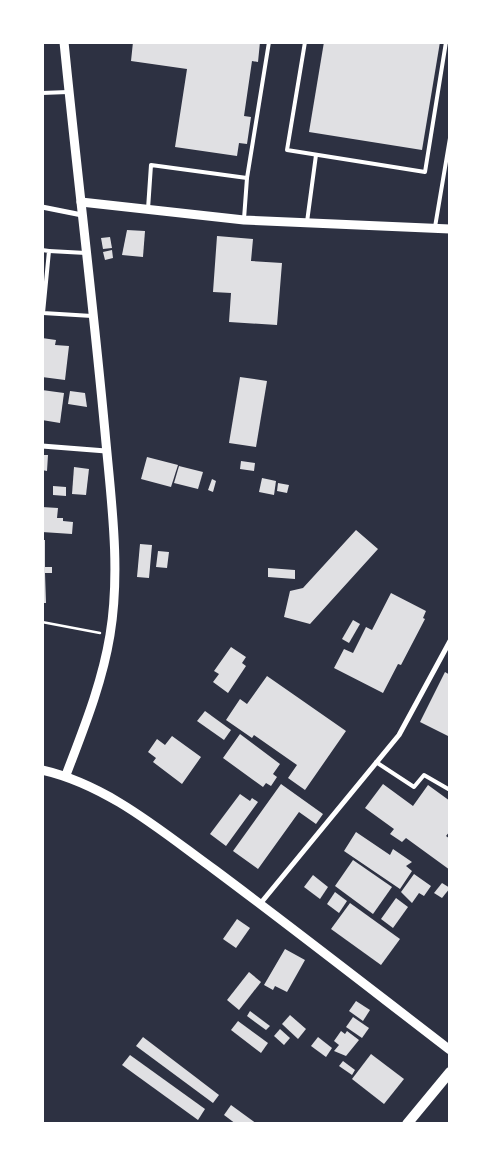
<svg xmlns="http://www.w3.org/2000/svg" width="492" height="1166" viewBox="0 0 492 1166" font-family="Figtree,sans-serif">
<rect width="100%" height="100%" fill="#2d3142"/>
<g fill="#e0e0e3">
<polygon points="133,42 260,42 258,62 252,61 244,116 251,117 247,144 239,143 237,156 175,147 187,69 131,61"/>
<polygon points="324,42 440,42 422,150 309,132"/>
<polygon points="127,230 145,231 143,257 122,255"/>
<polygon points="217,236 253,239 251,261 282,263 277,325 229,322 231,293 213,292"/>
<polygon points="110,237 112,248 103,249 101,238"/>
<polygon points="112,250 113,258 105,260 103,252"/>
<polygon points="42,338 56,340 55,345 69,346 65,380 42,377"/>
<polygon points="240,377 267,381 256,447 229,443"/>
<polygon points="42,390 64,393 60,423 42,420"/>
<polygon points="70,391 85,393 87,407 68,404"/>
<polygon points="42,455 48,455 47,471 42,470"/>
<polygon points="147,457 178,465 171,487 141,479"/>
<polygon points="241,461 255,463 254,471 240,469"/>
<polygon points="179,466 203,472 198,489 174,483"/>
<polygon points="74,467 89,469 86,495 72,494"/>
<polygon points="262,478 276,481 274,495 259,492"/>
<polygon points="212,479 216,481 213,492 208,490"/>
<polygon points="278,483 289,485 287,493 277,491"/>
<polygon points="53,486 66,487 66,496 53,495"/>
<polygon points="42,507 58,508 57,518 63,518 63,521 73,522 72,534 42,532"/>
<polygon points="356,530 378,549 310,624 284,617 290,591 303,588"/>
<polygon points="42,540 45,540 45,567 52,567 52,573 45,573 46,603 42,603"/>
<polygon points="140,544 152,545 149,578 137,577"/>
<polygon points="158,551 169,552 167,568 156,567"/>
<polygon points="268,568 295,570 295,579 268,577"/>
<polygon points="391,593 426,611 423,618 425,619 401,665 398,664 383,693 334,668 344,649 353,653 366,627 372,630"/>
<polygon points="353,620 360,624 349,643 342,639"/>
<polygon points="231,647 246,657 242,663 246,666 228,693 213,682 219,674 214,671"/>
<polygon points="445,672 450,675 450,737 420,722"/>
<polygon points="267,676 346,731 305,790 288,778 297,765 254,735 252,738 226,720 240,699 247,704"/>
<polygon points="205,711 231,730 224,740 197,721"/>
<polygon points="240,734 280,764 273,774 277,777 271,786 266,783 263,787 223,758"/>
<polygon points="172,736 201,757 182,784 153,762 156,758 148,752 157,739 165,745"/>
<polygon points="281,784 323,814 316,824 299,812 258,869 233,851"/>
<polygon points="383,784 413,806 428,785 450,801 450,831 446,836 450,839 450,870 406,838 402,842 390,834 394,829 365,808"/>
<polygon points="240,794 250,801 252,798 258,802 226,846 210,834"/>
<polygon points="356,832 390,855 393,849 412,862 406,866 412,871 400,889 344,851"/>
<polygon points="353,860 392,887 373,914 335,886"/>
<polygon points="414,874 431,886 424,896 419,893 412,903 401,892"/>
<polygon points="313,875 328,887 320,899 304,887"/>
<polygon points="442,883 450,888 442,898 434,893"/>
<polygon points="335,892 347,901 339,913 327,904"/>
<polygon points="396,898 408,907 393,928 381,919"/>
<polygon points="350,903 400,939 381,965 331,929"/>
<polygon points="237,919 250,928 236,948 223,939"/>
<polygon points="285,949 305,960 287,992 275,986 273,990 264,985"/>
<polygon points="249,972 261,982 239,1010 227,1000"/>
<polygon points="356,1001 370,1010 363,1021 349,1011"/>
<polygon points="250,1011 270,1026 266,1030 247,1016"/>
<polygon points="290,1015 306,1029 298,1039 282,1024"/>
<polygon points="353,1017 369,1028 362,1038 346,1027"/>
<polygon points="238,1021 268,1043 261,1053 231,1030"/>
<polygon points="280,1029 290,1038 284,1045 274,1036"/>
<polygon points="341,1031 345,1034 347,1031 359,1040 346,1056 334,1051 339,1045 334,1041"/>
<polygon points="143,1037 219,1095 213,1103 136,1046"/>
<polygon points="318,1037 332,1048 326,1057 311,1046"/>
<polygon points="371,1054 404,1079 384,1104 352,1079"/>
<polygon points="130,1055 205,1109 198,1120 122,1065"/>
<polygon points="343,1061 355,1070 352,1075 339,1066"/>
<polygon points="231,1105 257,1124 236,1124 224,1115"/>
</g>
<g fill="none" stroke-linecap="round" stroke-linejoin="round">
<polyline stroke="#fff" stroke-width="2.5" points="42,622 100,633"/>
<g stroke="#fff" stroke-width="4">
<polyline points="305,42 287,150 425,172 446,42"/>
<polyline points="42,93 68,92"/>
<polyline points="247,178 269,42"/>
<polyline points="148,209 151,165 247,178 244,219"/>
<polyline points="307,222 316,155"/>
<polyline points="435,227 450,138"/>
<polyline points="42,250 49,251 43,313 92,316"/>
<polyline points="49,251 86,253"/>
<polyline points="376,762 414,787 424,775 450,790"/>
</g>
<g stroke="#fff" stroke-width="5">
<polyline points="42,207 82,215"/>
<polyline points="42,446 106,451"/>
<polyline points="260,904 399,735 450,641"/>
</g>
<g stroke="#fff" stroke-width="9">
<path d="M 64,42 C 77,173 93,302 105,432 C 111,499 121,569 110,635 C 102,684 83,730 66,775"/>
<polyline points="81,202 244,220 450,229"/>
<path d="M 42,770 C 108,785 161,831 215,870 C 294,929 372,990 450,1050"/>
</g>
<polyline stroke="#fff" stroke-width="10" points="407,1124 450,1072"/>
</g>
<rect width="492" height="1166" fill="none" stroke="#ffffff" stroke-width="88"/>
</svg>
